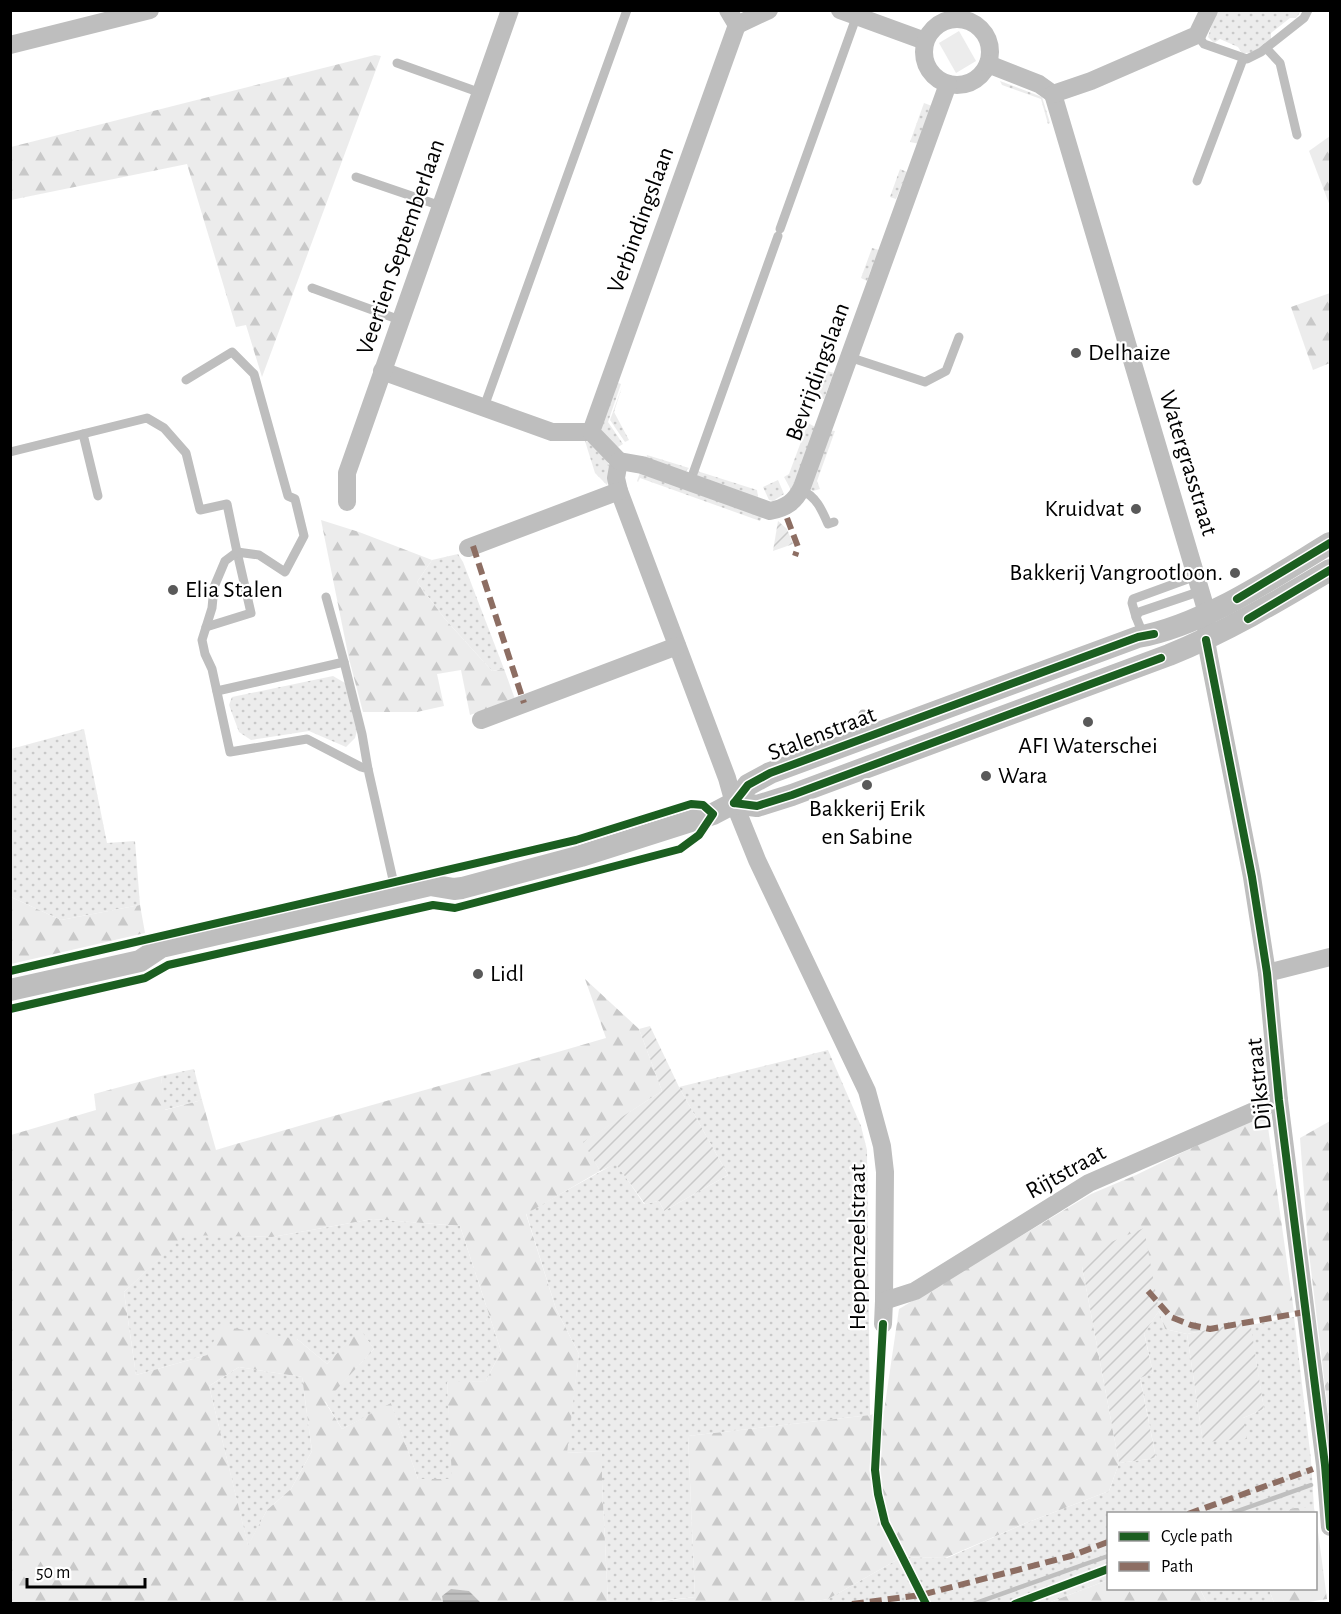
<svg xmlns="http://www.w3.org/2000/svg" width="1341" height="1614" viewBox="0 0 1341 1614" font-family="'Alegreya Sans',sans-serif">
<defs>
<pattern id="grass-dots" width="8" height="8" patternUnits="userSpaceOnUse" patternTransform="scale(1.5)"><rect width="8" height="8" fill="#ececec"/><path d="M2 2h.1M6 6h.1" fill="none" stroke="#c9c9c9" stroke-width="1.8" stroke-linecap="round"/></pattern>
<pattern id="forest-firs" width="22" height="20" patternUnits="userSpaceOnUse" patternTransform="scale(1.5)"><rect width="22" height="20" fill="#ececec"/><path d="M5 1l3.5 6h-7zM16 11l3.5 6h-7z" fill="#c9c9c9"/></pattern>
<pattern id="garden-furrows" width="10" height="10" patternUnits="userSpaceOnUse" patternTransform="scale(1.5)"><rect width="10" height="10" fill="#ececec"/><path d="M-1 1l2-2M0 10L10 0M9 11l2-2" fill="none" stroke="#c9c9c9"/></pattern>
<pattern id="water-rules" width="6" height="5" patternUnits="userSpaceOnUse" patternTransform="scale(1.5)"><rect width="6" height="5" fill="#bfbfbf"/><path d="M0 2.5h6" fill="none" stroke="#a2a2a2"/></pattern>
</defs>
<rect width="100%" height="100%" fill="#fff"/>
<g fill="url(#grass-dots)">
<path d="M 1216,11 L 1301,11 L 1296,18 L 1290,18 L 1271,33 L 1271,39 C 1262,46 1255,54 1242,53 L 1238,47 L 1220,39 L 1214,43 L 1208,37 Z"/>
<polygon points="1000,81 1042,97 1050,123 1048,124 1041,99 1002,85"/>
<polygon points="924,103 932,106 920,144 910,142"/>
<polygon points="900,169 907,172 909,179 903,182 896,199 890,197"/>
<polygon points="872,248 879,250 877,266 871,269 867,281 861,278"/>
<polygon points="827,371 838,374 836,378 831,380 824,399 817,396"/>
<path d="M 616,382 L 621,384 L 608,422 L 623,444 L 618,447 C 611,445 603,435 601,428 Z"/>
<polygon points="622,387 614,412 629,440 625,442 610,420"/>
<polygon points="808,423 817,428 791,490 784,477 789,474"/>
<polygon points="829,430 835,431 817,481 820,489 813,491 810,489"/>
<path d="M 585,441 C 604,448 615,466 607,485 L 595,473 Z"/>
<polygon points="647,455 689,468 683,474 645,461"/>
<polygon points="641,470 762,517 760,521 640,478 638,482 637,481"/>
<polygon points="697,471 757,490 758,497 756,500 697,479"/>
<polygon points="778,480 784,494 773,501 769,500 763,487"/>
<polygon points="458,554 463,562 504,669 492,671 445,619 417,582 432,560"/>
<polygon points="333,676 345,683 358,727 355,738 346,747 309,731 251,740 239,732 229,705 232,697"/>
<polygon points="84,729 107,843 135,841 140,905 61,920 11,897 11,749"/>
<polygon points="828,1050 861,1126 867,1150 870,1415 688,1436 695,1597 642,1603 608,1603 602,1481 602,1451 566,1453 579,1354 556,1309 526,1213 616,1163 644,1204 659,1201 664,1211 728,1175 679,1087"/>
<polygon points="194,1069 202,1100 164,1110 161,1076"/>
<polygon points="373,1219 460,1226 501,1351 486,1381 447,1383 453,1479 418,1479 391,1404 342,1429 325,1401 374,1349 360,1330 327,1364 297,1339 207,1355 136,1375 124,1292 185,1234 272,1237"/>
<polygon points="1159,1311 1165,1329 1187,1334 1203,1442 1243,1418 1264,1409 1250,1325 1294,1317 1311,1460 1314,1508 1294,1508 1278,1514 1108,1514 1108,1580 1048,1603 798,1604 828,1599 902,1557 947,1558 1026,1523 1109,1491 1119,1463 1156,1458 1140,1377 1153,1373 1144,1332"/>
<polygon points="239,1367 302,1377 312,1451 291,1489 267,1510 248,1546 209,1386"/>
<polygon points="1200,1589 1269,1589 1274,1603 1207,1603"/>
</g>
<g fill="url(#forest-firs)" fill-rule="evenodd">
<polygon points="375,55 381,56 262,377 246,325 236,327 187,164 11,200 11,147"/>
<polygon points="1330,136 1330,206 1309,151"/>
<polygon points="1330,293 1330,363 1313,370 1291,307"/>
<polygon points="321,520 359,532 432,560 417,582 445,619 492,671 504,669 515,699 470,715 461,670 437,674 444,706 417,712 363,712 349,659"/>
<polygon points="11,897 61,920 140,905 145,933 11,964"/>
<path d="M 585,979 L 639,1029 L 662,1091 L 584,1142 L 600,1171 L 526,1214 L 556,1309 L 579,1354 L 567,1453 L 602,1451 L 602,1481 L 608,1603 L 481,1603 L 469,1591 L 442,1596 L 443,1604 L 11,1604 L 11,1135 L 96,1110 L 94,1094 L 161,1076 L 165,1110 L 202,1100 L 216,1150 C 346,1112 476,1076 606,1038 ZM 373,1219 L 460,1226 L 501,1351 L 486,1381 L 447,1382 L 452,1479 L 418,1479 L 391,1403 L 342,1429 L 325,1402 L 374,1349 L 360,1329 L 327,1364 L 297,1339 L 221,1326 L 207,1355 L 136,1375 L 124,1292 L 185,1235 L 272,1237 ZM 239,1367 L 302,1377 L 312,1451 L 291,1489 L 267,1510 L 248,1545 L 209,1386 Z"/>
<polygon points="1257,1119 1267,1120 1294,1312 1187,1334 1165,1329 1159,1311 1082,1266 1119,1463 1109,1491 1026,1523 945,1558 902,1557 828,1599 798,1604 642,1604 695,1597 688,1436 870,1415 884,1411 899,1309 1091,1194 1136,1175 1243,1123"/>
<polygon points="1330,1121 1330,1427 1308,1245 1300,1138"/>
<polygon points="1294,1508 1314,1508 1315,1513 1278,1513"/>
<polygon points="1316,1517 1327,1599 1303,1603 1274,1603 1269,1589 1316,1588"/>
<polygon points="1108,1580 1108,1588 1200,1589 1207,1603 1048,1603"/>
</g>
<g fill="url(#garden-furrows)">
<polygon points="778,521 787,529 793,544 773,551"/>
<polygon points="650,1026 679,1087 728,1175 664,1211 659,1201 645,1204 616,1164 600,1171 583,1142 662,1091 639,1029"/>
<polygon points="1144,1228 1159,1311 1144,1333 1153,1373 1140,1378 1156,1458 1119,1463 1082,1266 1111,1242"/>
<polygon points="1250,1321 1264,1409 1243,1418 1247,1439 1203,1442 1187,1334"/>
</g>
<polygon fill="#ececec" points="959,31 976,61 956,73 939,43"/>
<polygon fill="url(#water-rules)" points="451,1589 469,1591 481,1603 443,1603 442,1596"/>
<g fill="none" stroke-linecap="round" stroke-linejoin="round">
<g stroke="#bfbfbf" stroke-width="4.5">
<polyline points="1229,1514 1311,1485"/>
<polyline points="973,1604 1108,1556"/>
</g>
<g stroke="#bebebe" stroke-width="9">
<polyline points="1197,35 1204,44 1247,59 1261,52 1304,18 1308,10"/>
<polyline points="1266,48 1280,63 1297,135"/>
<polyline points="397,63 481,93"/>
<polyline points="356,177 441,206"/>
<polyline points="1197,181 1243,59"/>
<polyline points="780,229 857,15"/>
<polyline points="312,288 400,320"/>
<polyline points="849,357 925,382 946,371 959,337"/>
<polyline points="186,380 232,352 254,374 288,496 295,499 304,536 285,572 259,555 237,552 251,613 206,627"/>
<polyline points="484,407 627,10"/>
<polyline points="83,434 98,496"/>
<polyline points="10,452 147,418 164,428 186,453 200,510 227,504 237,552 225,561 214,587 212,608 202,640 205,654 212,669 230,752 307,739 361,767 368,769 396,893"/>
<polyline points="690,482 778,236"/>
<path d="M 801,490 C 816,496 822,510 828,524 L 834,522"/>
<polyline points="1136,617 1132,603 1133,599 1196,576"/>
<polyline points="1143,634 1136,617 1139,612 1201,591"/>
<polyline points="344,662 362,734 368,769"/>
<polyline points="217,691 344,662 326,597"/>
<polyline points="863,714 872,736"/>
<polyline points="821,737 827,752"/>
</g>
<g stroke="#bebebe" stroke-width="18">
<polyline points="728,10 737,25 769,10"/>
<polyline points="840,10 925,41"/>
<circle cx="957" cy="52" r="33"/>
<polyline points="10,45 150,10"/>
<polyline points="988,64 1039,84 1053,94"/>
<polyline points="1053,94 1207,613 1206,640 1209,657 1252,877 1267,973 1279,1100 1325,1465 1330,1527"/>
<polyline points="1053,94 1091,81 1197,35 1209,10"/>
<polyline points="382,371 552,432 591,432 619,461 616,478 619,491 727,778 734,803 757,860 867,1091 882,1146 885,1172 884,1301 883,1324"/>
<polyline points="591,432 737,25"/>
<path d="M 619,461 L 642,465 L 770,511 C 786,508 795,502 802,487 L 948,84"/>
<polyline points="347,502 347,473 510,10"/>
<polyline points="468,548 619,491"/>
<polyline points="481,720 677,646"/>
<polyline points="1267,973 1330,957"/>
<polyline points="884,1301 915,1291 1089,1183 1279,1100"/>
</g>
<g stroke="#bebebe" stroke-width="22">
<path d="M 734,803 L 757,806 L 792,795 L 1169,655 C 1226,632 1278,601 1330,570"/>
<path d="M 10,990 L 140,961 L 161,947 L 396,893 L 430,885 L 454,889 L 462,888 L 581,856 L 713,814 L 734,803 L 748,785 L 770,773 L 1138,637 C 1204,625 1274,577 1330,543"/>
</g>
<g stroke="#8d6e63" stroke-width="6" stroke-dasharray="12 6" stroke-linecap="butt">
<polyline points="787,518 798,547 795,556"/>
<polyline points="473,546 524,703"/>
<polyline points="1148,1291 1171,1317 1191,1325 1210,1329 1305,1312"/>
<polyline points="1188,1514 1313,1469"/>
<polyline points="852,1604 921,1595 1071,1556 1108,1542"/>
</g>
<defs>
<g id="cycleway">
<polyline points="1237,599 1330,543"/>
<polyline points="1248,619 1330,570"/>
<polyline points="1206,640 1252,877 1267,973 1279,1100 1325,1465 1330,1527"/>
<polyline points="734,803 748,785 770,773 1138,637 1154,634"/>
<polyline points="734,803 757,806 792,795 1161,658"/>
<polyline points="10,971 576,840 691,804 703,805 713,814 699,835 680,849 455,908 433,905 168,965 145,978 10,1009"/>
<polyline points="883,1324 875,1470 878,1494 885,1523 926,1604"/>
<polyline points="1015,1604 1108,1569"/>
</g>
</defs>
<use href="#cycleway" stroke="#fff" stroke-width="11"/>
<use href="#cycleway" stroke="#1b5e20" stroke-width="8"/>
</g>
<g fill="#595959" stroke="#fff" stroke-width="2">
<circle cx="1076" cy="353" r="6"/>
<circle cx="1136" cy="509" r="6"/>
<circle cx="1235" cy="573" r="6"/>
<circle cx="173" cy="590" r="6"/>
<circle cx="1088" cy="722" r="6"/>
<circle cx="986" cy="776" r="6"/>
<circle cx="867" cy="785" r="6"/>
<circle cx="478" cy="974" r="6"/>
</g>
<g text-anchor="middle" dominant-baseline="central" stroke-width="4.5" stroke-linejoin="round" paint-order="stroke">
<g font-size="24" fill="#000" stroke="#fff">
<text transform="translate(641 220) rotate(-70)">Verbindingslaan</text>
<text transform="translate(401 247) rotate(-71)">Veertien Septemberlaan</text>
<text transform="translate(818 372) rotate(-70)">Bevrijdingslaan</text>
<text transform="translate(1188 463) rotate(73)">Watergrasstraat</text>
<text transform="translate(822 734) rotate(-21)">Stalenstraat</text>
<text transform="translate(1259 1084) rotate(-96)">Dijkstraat</text>
<text transform="translate(1066 1172) rotate(-29)">Rijtstraat</text>
<text transform="translate(858 1247) rotate(-90)">Heppenzeelstraat</text>
</g>
<g font-size="24" fill="#000" stroke="#fff" text-anchor="start">
<text x="1088" y="353">Delhaize</text>
<text x="1124" y="509" text-anchor="end">Kruidvat</text>
<text x="1223" y="573" text-anchor="end">Bakkerij Vangrootloon.</text>
<text x="185" y="590">Elia Stalen</text>
<text x="1088" y="746" text-anchor="middle">AFI Waterschei</text>
<text x="998" y="776">Wara</text>
<text x="867" y="809" text-anchor="middle">Bakkerij Erik<tspan x="867" dy="28">en Sabine</tspan></text>
<text x="490" y="974">Lidl</text>
</g>
</g>
<rect width="1341" height="1614" fill="none" stroke="#000000" stroke-width="24"/>
<rect x="1107" y="1512" width="210" height="78" fill="#ffffff" stroke="#999999" stroke-width="1.5"/>
<rect x="1119" y="1532" width="30" height="9" fill="#1b5e20" stroke="#999999" stroke-width="1.5"/>
<text x="1161" y="1542" font-size="18" fill="#000000">Cycle path</text>
<rect x="1119" y="1562" width="30" height="9" fill="#8d6e63" stroke="#999999" stroke-width="1.5"/>
<text x="1161" y="1572" font-size="18" fill="#000000">Path</text>
<path d="M27 1578v9h118v-9" fill="none" stroke="#000000" stroke-width="3"/>
<text x="36" y="1578" font-size="18" fill="#000000" stroke="#ffffff" stroke-width="4.5" paint-order="stroke">50 m</text>
</svg>
